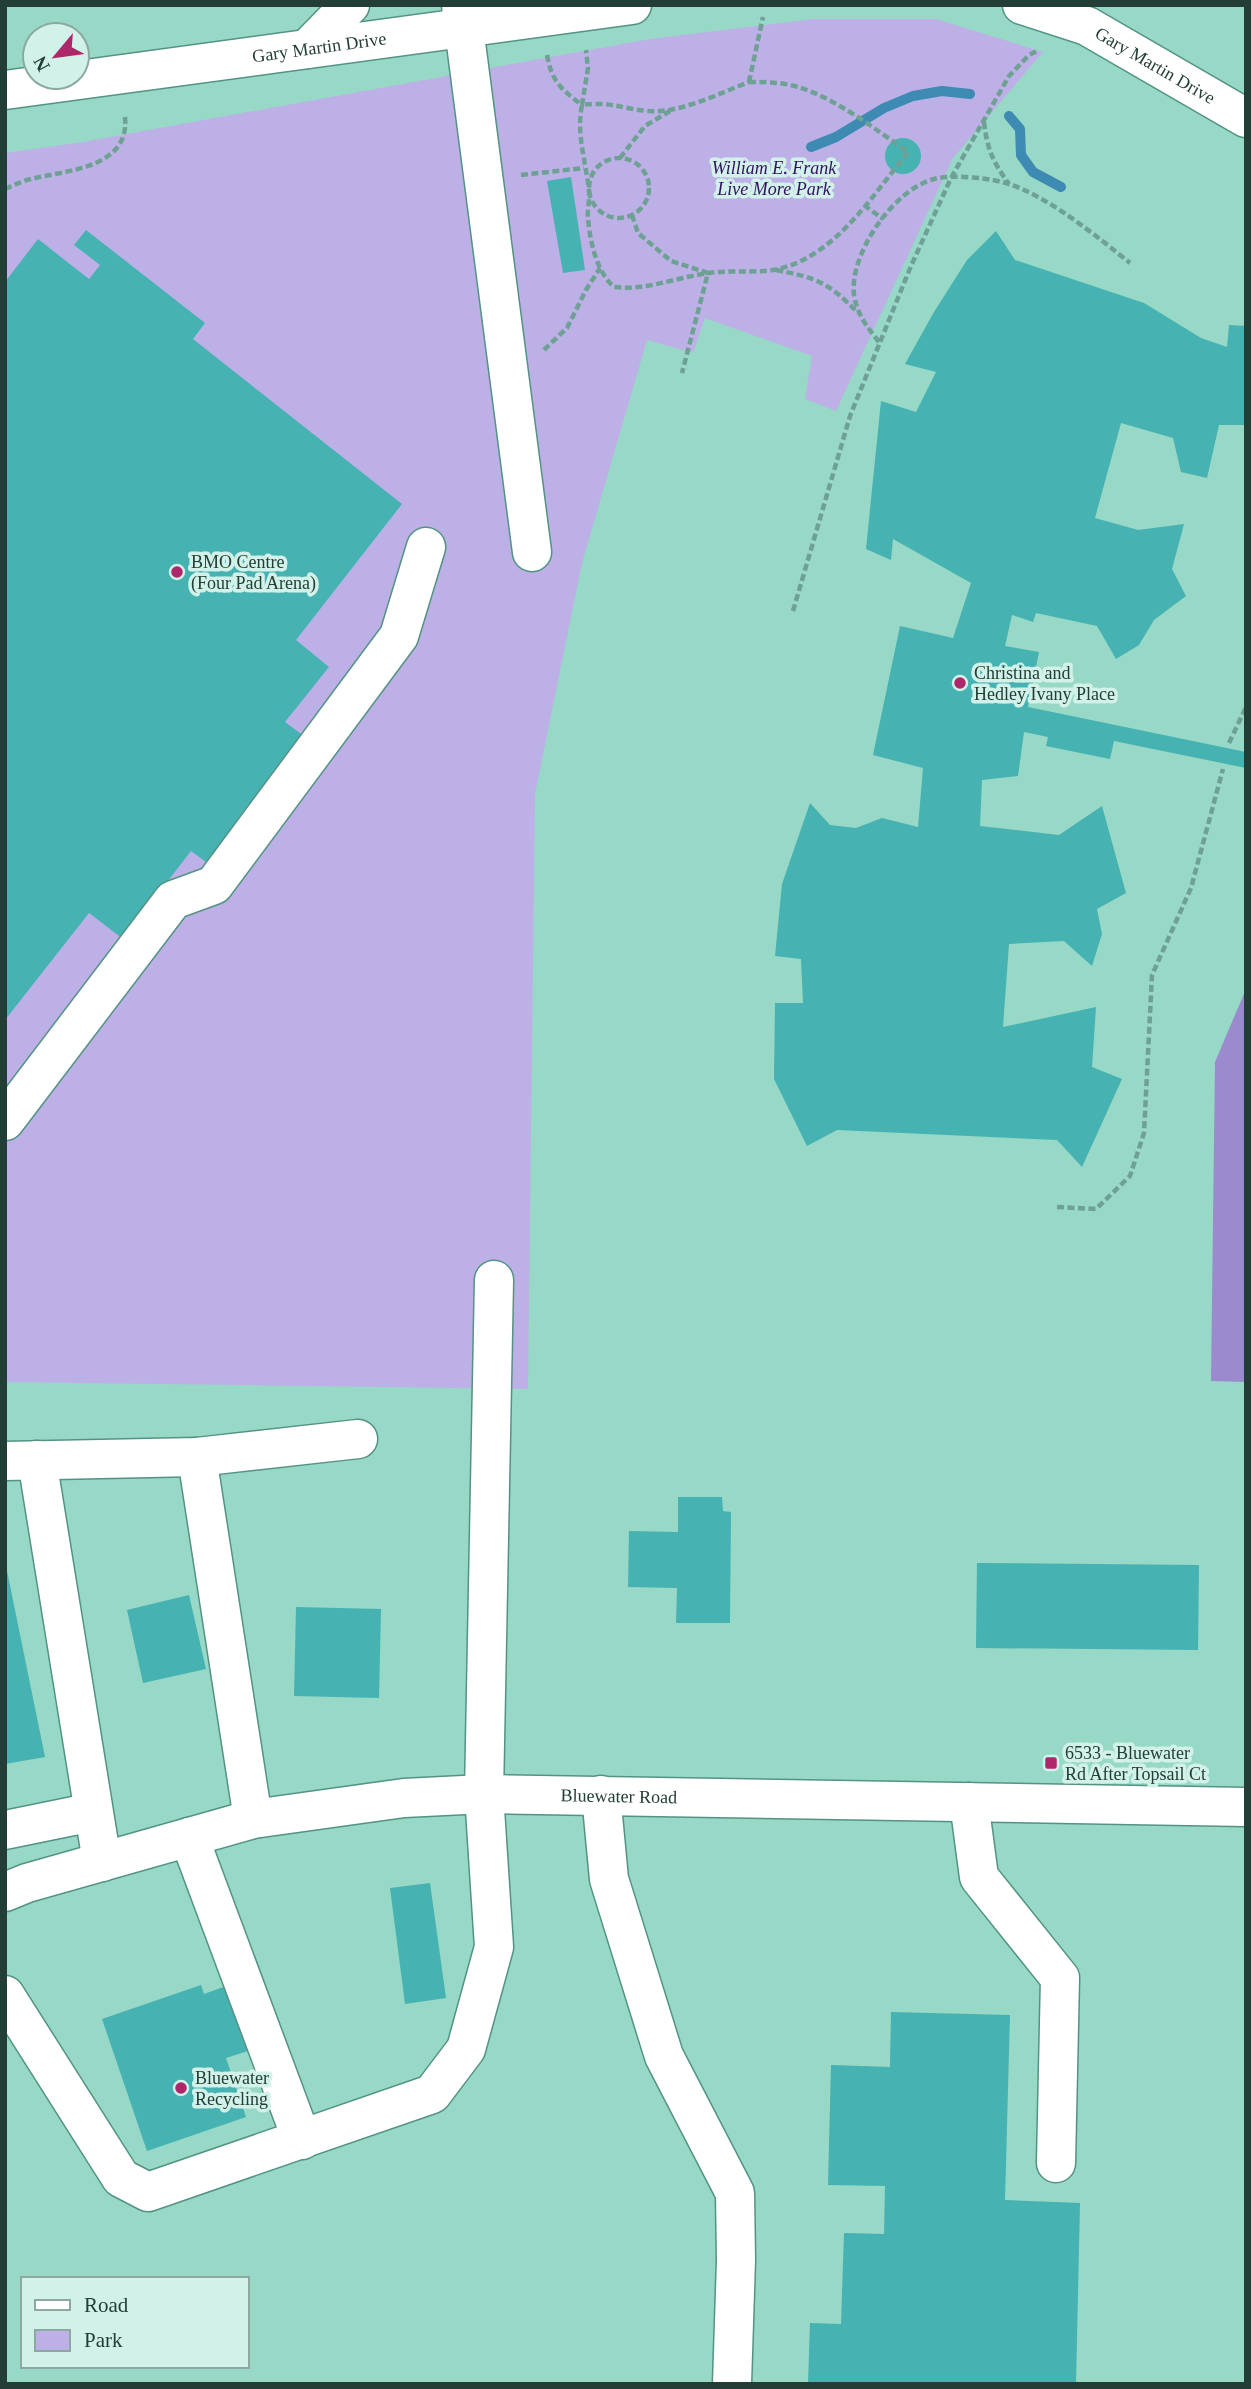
<svg xmlns="http://www.w3.org/2000/svg" width="1251" height="2389" viewBox="0 0 1251 2389" font-family="Georgia,serif">
<rect width="100%" height="100%" fill="#97d8c6"/>
<polygon fill="#bdb0e7" points="814,19 936,19 1043,52 953,158 836,411 805,399 812,356 705,318 693,353 647,340 582,563 535,794 528,1389 5,1382 5,153 83,142 650,39"/>
<polygon fill="#9b8acd" points="1246,989 1246,1382 1211,1381 1215,1062"/>
<g fill="none" stroke-linecap="round" stroke-linejoin="round">
<g stroke="#3d8ab3" stroke-width="10">
<polyline points="1009,116 1020,129 1021,155 1033,172 1061,187"/>
<polyline points="811,147 836,137 884,108 913,96 942,91 970,94"/>
</g>
</g>
<g fill="#46b2b2">
<circle cx="903" cy="156" r="18"/>
<polygon points="571,177 585,270 563,273 547,181"/>
<polygon points="86,230 205,323 193,339 402,504 296,640 329,667 285,722 304,736 206,862 191,851 123,939 89,913 5,1020 5,282 38,239 89,279 100,265 74,245"/>
<polygon points="996,231 1015,260 1144,303 1201,338 1227,347 1229,325 1246,326 1246,425 1219,425 1207,478 1181,472 1173,438 1121,423 1095,518 1138,530 1184,524 1172,569 1186,596 1154,620 1139,645 1116,659 1097,626 1036,613 1033,622 1012,615 1005,646 1039,652 1028,707 1246,752 1246,768 1114,741 1110,759 1046,746 1048,737 1024,732 1018,776 982,780 980,826 1059,835 1102,806 1126,893 1097,909 1102,934 1092,966 1064,941 1009,944 1003,1027 1096,1007 1092,1067 1122,1079 1082,1167 1057,1140 837,1130 807,1146 774,1079 775,1003 803,1003 801,959 775,956 782,884 810,803 830,825 856,828 882,818 918,827 923,768 873,755 900,626 953,638 971,583 893,539 891,560 866,549 881,401 916,412 936,372 905,364 934,312 967,260"/>
<polygon points="678,1497 722,1497 723,1511 731,1512 730,1623 676,1623 677,1588 628,1587 629,1531 678,1532"/>
<polygon points="5,1561 45,1757 5,1764"/>
<polygon points="977,1563 1199,1565 1198,1650 976,1648"/>
<polygon points="189,1595 206,1669 143,1683 127,1610"/>
<polygon points="296,1607 381,1609 379,1698 294,1696"/>
<polygon points="430,1883 446,1998 405,2004 390,1888"/>
<polygon points="201,1985 204,1994 229,1985 251,2050 226,2058 246,2117 147,2151 102,2019"/>
<polygon points="891,2012 1010,2015 1005,2200 1080,2203 1076,2384 808,2384 810,2323 841,2324 844,2233 884,2234 885,2186 828,2185 831,2065 890,2067"/>
</g>
<g fill="none" stroke-linecap="round" stroke-linejoin="round">
<defs>
<g id="minor">
<polyline points="461,5 532,552"/>
<path id="s1" d="M 1022,5 L 1087,26 L 1246,118"/>
<polyline points="307,49 350,5"/>
<path id="s2" d="M 5,90 L 632,5"/>
<polyline points="5,1121 173,900 214,885 399,636 426,547"/>
<polyline points="197,1457 253,1819"/>
<polyline points="37,1460 102,1862"/>
<polyline points="5,1461 197,1457 358,1439"/>
<polyline points="601,1795 609,1879 664,2056 735,2193 736,2260 732,2384"/>
<polyline points="969,1802 979,1877 1060,1978 1056,2163"/>
<polyline points="5,1830 93,1812"/>
<polyline points="189,1837 302,2140"/>
<path id="s3" d="M 5,1892 L 27,1883 L 253,1819 L 404,1798 L 484,1794 L 1246,1807"/>
<polyline points="5,1995 121,2178 148,2192 432,2094 466,2049 494,1947 484,1794 494,1280"/>
</g>
</defs>
<use href="#minor" stroke="#539383" stroke-width="41"/>
<g stroke="#6ea193" stroke-width="4.5" stroke-dasharray="7 3.5" stroke-linecap="butt">
<path d="M 547,55 C 552,82 561,89 582,105 L 588,68 L 586,50"/>
<path d="M 749,82 C 765,82 782,82 798,87 C 837,99 875,129 908,152 C 872,196 833,260 773,270 C 752,273 730,270 709,273 C 677,277 646,291 614,287 C 596,271 590,241 588,218 C 587,209 590,200 589,191 C 586,161 576,135 582,105 C 611,101 622,109 648,111 C 679,114 720,93 749,82 Z"/>
<polyline points="749,82 763,17"/>
<path d="M 984,122 C 987,149 993,162 1009,184"/>
<circle cx="619" cy="188" r="30"/>
<polyline points="620,158 645,126 670,111"/>
<polyline points="521,175 584,168"/>
<path d="M 5,189 C 14,185 22,181 31,179 C 68,170 130,168 125,117"/>
<polyline points="864,205 883,219"/>
<polyline points="632,215 638,233 671,261 708,273 682,373"/>
<path d="M 776,270 C 817,278 828,282 858,313"/>
<path d="M 879,342 C 867,327 857,314 854,295 C 849,254 894,189 934,179 C 952,174 991,178 1009,184 C 1047,196 1098,237 1130,263"/>
<polyline points="544,350 567,328 586,290 600,268"/>
<polyline points="793,611 850,416 911,266 951,178 1009,76 1029,55 1039,50"/>
<polyline points="1229,743 1246,707"/>
<polyline points="1057,1207 1096,1209 1130,1176 1144,1133 1152,975 1191,888 1223,769"/>
</g>
<use href="#minor" stroke="#fff" stroke-width="38"/>
</g>
<g fill="#af276b" stroke="#d2f1e8" stroke-width="2.5">
<circle cx="177" cy="572" r="7"/>
<circle cx="960" cy="683" r="7"/>
<rect x="1044" y="1756" width="14" height="14" rx="3.5"/>
<circle cx="181" cy="2088" r="7"/>
</g>
<g text-anchor="middle" dominant-baseline="central" stroke-width="7" stroke-linejoin="round" paint-order="stroke">
<g font-size="18" fill="#233e37" stroke="#d2f1e8">
<text stroke="none"><textPath href="#s2" startOffset="317">Gary Martin Drive</textPath></text>
<text stroke="none"><textPath href="#s1" startOffset="147">Gary Martin Drive</textPath></text>
<text stroke="none"><textPath href="#s3" startOffset="626">Bluewater Road</textPath></text>
</g>
<g font-size="18" font-style="italic" fill="#321260" stroke="#d2f1e8">
<text x="774" y="168">William E. Frank<tspan x="774" dy="21">Live More Park</tspan></text>
</g>
<g font-size="18" fill="#233e37" stroke="#d2f1e8" text-anchor="start">
<text x="191" y="562">BMO Centre<tspan x="191" dy="21">(Four Pad Arena)</tspan></text>
<text x="974" y="673">Christina and<tspan x="974" dy="21">Hedley Ivany Place</tspan></text>
<text x="1065" y="1753">6533 - Bluewater<tspan x="1065" dy="21">Rd After Topsail Ct</tspan></text>
<text x="195" y="2078">Bluewater<tspan x="195" dy="21">Recycling</tspan></text>
</g>
</g>
<rect width="1251" height="2389" fill="none" stroke="#233e37" stroke-width="14"/>
<rect x="21" y="2277" width="228" height="91" fill="#d2f1e8" stroke="#8ca9a1" stroke-width="2"/>
<rect x="35" y="2300" width="35" height="10" fill="#ffffff" stroke="#8ca9a1" stroke-width="2"/>
<text x="84" y="2312" font-size="21" fill="#233e37">Road</text>
<rect x="35" y="2330" width="35" height="21" fill="#bdb0e7" stroke="#8ca9a1" stroke-width="2"/>
<text x="84" y="2347" font-size="21" fill="#233e37">Park</text>
<g transform="translate(56 56) rotate(241)"><circle r="33" fill="#d2f1e8" stroke="#8ca9a1" stroke-width="2"/>
<path d="M0-5L12 26L0 18L-12 26Z" fill="#af276b"/>
<text y="-10" font-size="19" font-weight="bold" text-anchor="middle" fill="#233e37">N</text>
</g>
</svg>
